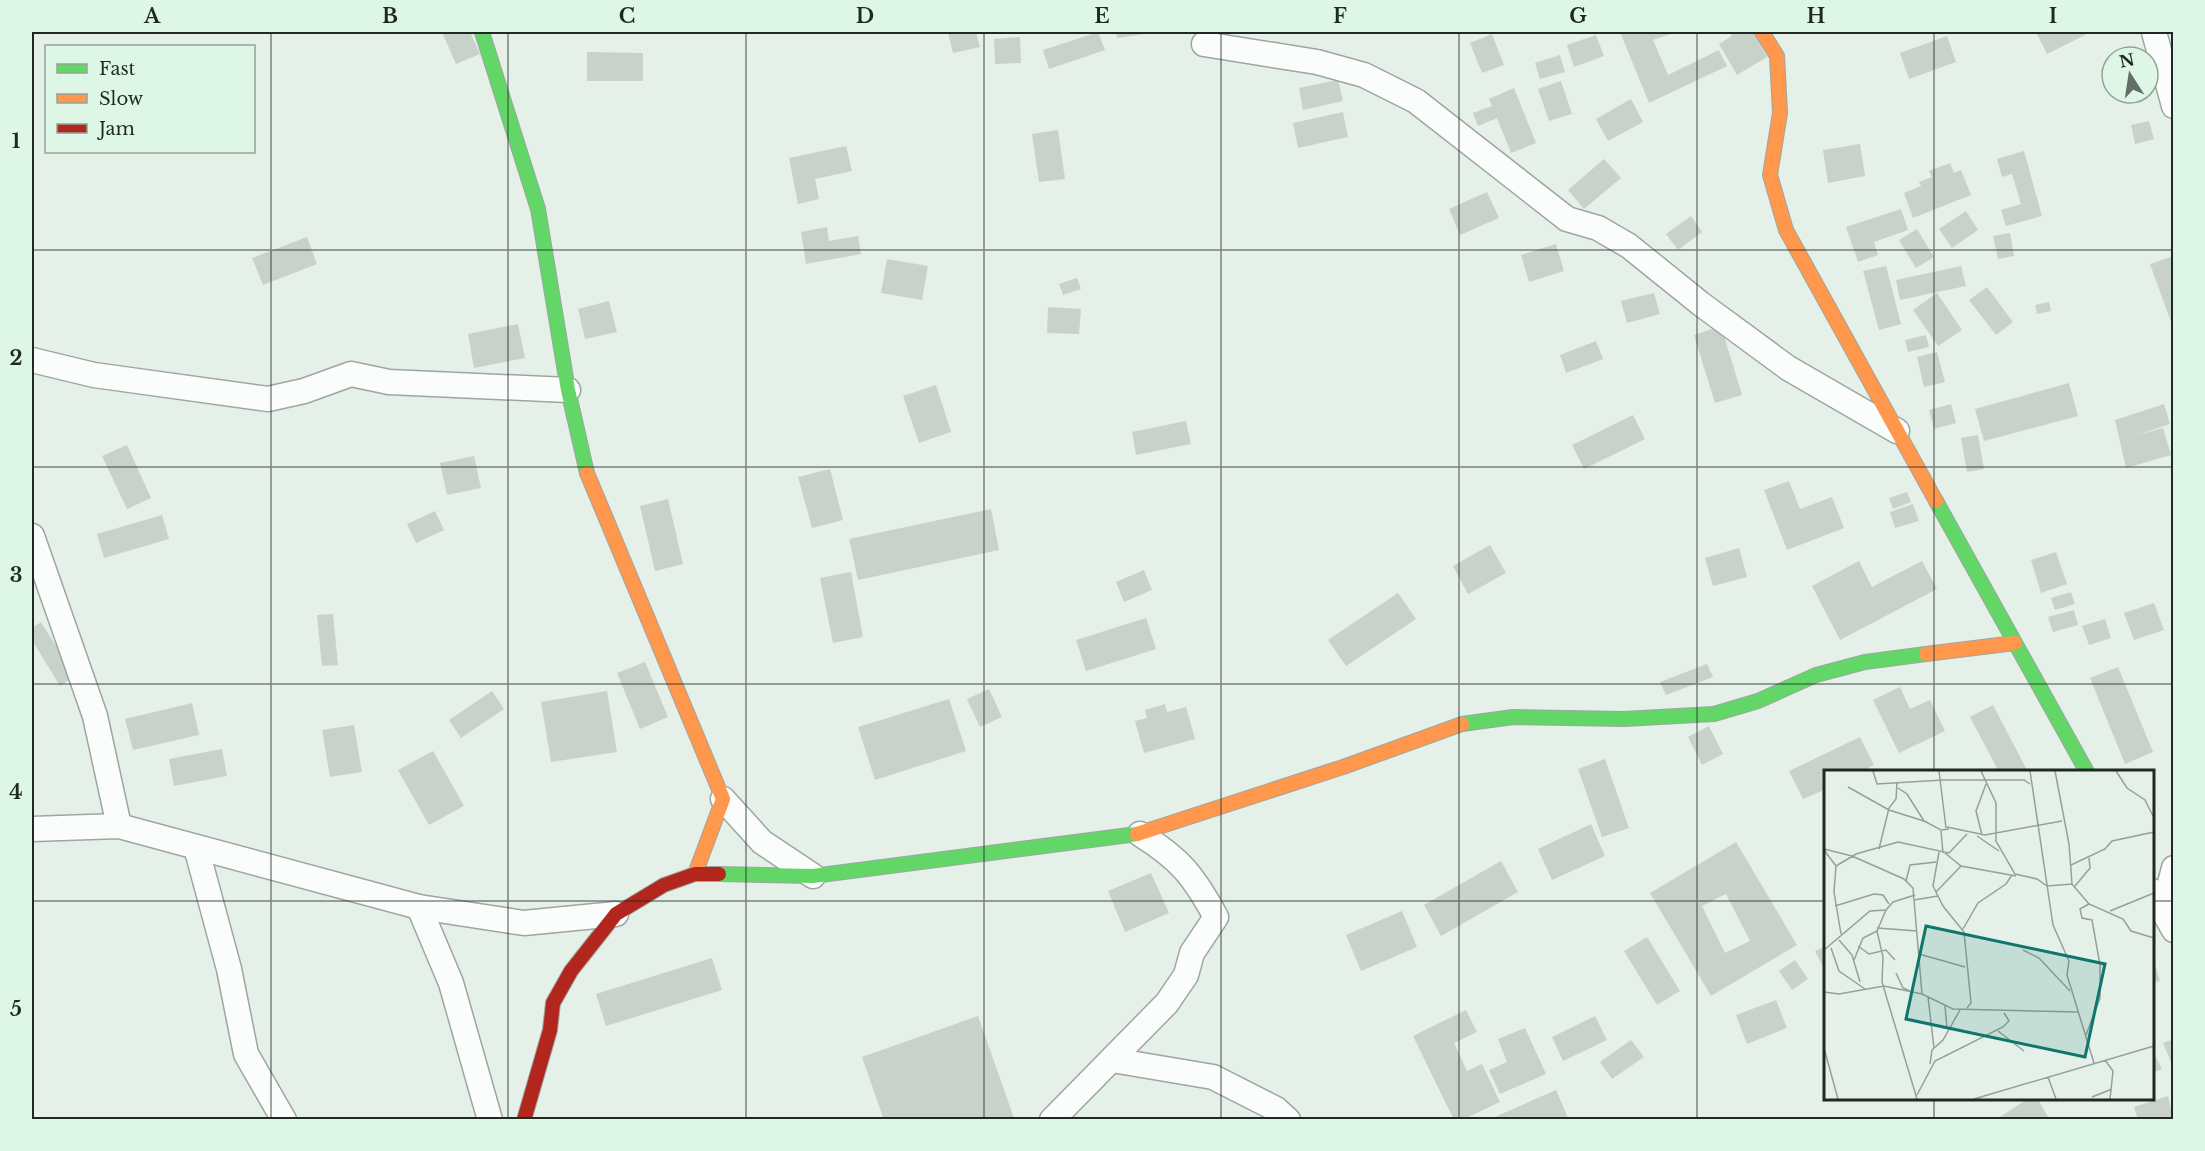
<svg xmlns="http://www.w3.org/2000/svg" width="2205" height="1151" viewBox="0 0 2205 1151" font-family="'Libre Baskerville',serif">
<rect width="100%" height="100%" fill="#e4f0e8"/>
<g fill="#c8d2cb" fill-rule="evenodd">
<polygon points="442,32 470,32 480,54 456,64"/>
<polygon points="956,32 976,32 980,47 953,53 948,33"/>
<polygon points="1098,32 1105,50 1049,69 1043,50"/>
<polygon points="1116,32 1151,32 1151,33 1117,38"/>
<polygon points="1620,32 1676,32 1653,40 1668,75 1719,50 1727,66 1649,103"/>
<polygon points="1730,32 1753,32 1767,57 1737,75 1719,44 1732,36"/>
<polygon points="2036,32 2083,32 2085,35 2047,54"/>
<polygon points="1492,34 1504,65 1482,73 1470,43"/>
<polygon points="1596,35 1604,56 1574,67 1567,45"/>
<polygon points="1947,36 1956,62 1909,79 1900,53"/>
<polygon points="1020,37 1021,63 995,64 994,39"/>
<polygon points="587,52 643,53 643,81 587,81"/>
<polygon points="1560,55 1565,72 1540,79 1535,63"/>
<polygon points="1338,80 1343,101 1303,110 1299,88"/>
<polygon points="1561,81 1572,114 1549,121 1538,89"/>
<polygon points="1514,88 1536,143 1511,153 1497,118 1478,126 1473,113 1492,106 1489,99"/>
<polygon points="1631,99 1643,122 1608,141 1596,119"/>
<polygon points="1343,112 1348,137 1298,148 1293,123"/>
<polygon points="2149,121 2154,139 2135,144 2131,125"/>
<polygon points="1058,130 1065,179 1039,182 1032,134"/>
<polygon points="1860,144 1865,176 1828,183 1823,150"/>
<polygon points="846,146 852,171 815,179 819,199 798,204 789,158"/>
<polygon points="2024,151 2042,216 2006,226 2001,210 2021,204 2012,174 2002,177 1997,159"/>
<polygon points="1604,159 1621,178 1584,209 1568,190"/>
<polygon points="1950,163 1954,173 1961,170 1971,195 1913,218 1904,193 1921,186 1919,182 1932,177 1929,171"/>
<polygon points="1487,192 1499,218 1460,235 1449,209"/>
<polygon points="1901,209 1908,230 1874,242 1878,255 1858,262 1846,227"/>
<polygon points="1966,211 1978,230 1952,248 1939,229"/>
<polygon points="1691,216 1702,232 1678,250 1666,234"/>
<polygon points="827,227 829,241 858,236 861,254 806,264 801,232"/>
<polygon points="1917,229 1934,257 1916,268 1899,240"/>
<polygon points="2010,233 2014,256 1998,259 1993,236"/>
<polygon points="307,237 317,264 263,285 252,258"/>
<polygon points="1556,244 1564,271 1529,282 1521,255"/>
<polygon points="2174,256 2174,324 2172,325 2150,264"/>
<polygon points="887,259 928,266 922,300 881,293"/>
<polygon points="1886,266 1901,324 1879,330 1863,271"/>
<polygon points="1961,266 1966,286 1900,300 1896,280"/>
<polygon points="1077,278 1081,289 1063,295 1059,284"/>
<polygon points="1987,287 2013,322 1996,335 1969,300"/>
<polygon points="1654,293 1660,314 1627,323 1621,301"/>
<polygon points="1937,293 1962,330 1938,346 1913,310"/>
<polygon points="609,301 617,332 585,339 578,309"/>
<polygon points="2049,302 2051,311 2037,314 2035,305"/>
<polygon points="1048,307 1081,309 1079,334 1047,333"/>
<polygon points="518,324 525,358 474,368 468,334"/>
<polygon points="1721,326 1742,395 1715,403 1694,335"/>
<polygon points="1926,335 1929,347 1908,352 1905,340"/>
<polygon points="1596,341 1603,359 1566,373 1560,355"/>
<polygon points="1937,352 1945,382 1924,387 1917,357"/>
<polygon points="2069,383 2078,416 1984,441 1975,409"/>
<polygon points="936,385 951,432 919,443 903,396"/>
<polygon points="1951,404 1956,423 1934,429 1929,410"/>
<polygon points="2164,404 2170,424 2137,435 2163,428 2171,455 2126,468 2115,420"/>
<polygon points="1633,415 1645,439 1584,469 1572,445"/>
<polygon points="1186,421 1191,444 1136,455 1132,432"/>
<polygon points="1978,435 1984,469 1967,472 1961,438"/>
<polygon points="127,445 151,498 127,509 102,456"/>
<polygon points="474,456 481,488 447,495 440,463"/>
<polygon points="830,469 843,520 812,528 798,477"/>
<polygon points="1789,481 1800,509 1832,497 1844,528 1787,550 1764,490"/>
<polygon points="1907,492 1911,502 1893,509 1889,498"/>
<polygon points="668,499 683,564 655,571 640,506"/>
<polygon points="1913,504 1919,521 1895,528 1890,512"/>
<polygon points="991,509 999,550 858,580 849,539"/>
<polygon points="435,511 444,530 416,543 407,524"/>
<polygon points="162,515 169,539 104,558 97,534"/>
<polygon points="1490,545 1506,573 1468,594 1453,566"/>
<polygon points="1739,548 1747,577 1713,586 1705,558"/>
<polygon points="2056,552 2067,584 2041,593 2031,560"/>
<polygon points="1859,561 1872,587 1922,561 1937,589 1840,640 1812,586"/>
<polygon points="1144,570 1152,590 1124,602 1116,582"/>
<polygon points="851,572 863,637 833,643 820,578"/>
<polygon points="2071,592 2075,604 2055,610 2051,598"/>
<polygon points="1398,593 1416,619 1346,666 1328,640"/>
<polygon points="2154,603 2164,630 2134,640 2124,613"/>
<polygon points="2074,610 2078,625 2053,632 2048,617"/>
<polygon points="333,614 338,665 322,666 317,615"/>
<polygon points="1146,618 1156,649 1086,671 1076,640"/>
<polygon points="2105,619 2111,638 2089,645 2082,626"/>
<polygon points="41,622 75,676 60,686 32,640 32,628"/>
<polygon points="645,662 668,717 640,729 617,673"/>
<polygon points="1707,664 1713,677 1666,695 1660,682"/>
<polygon points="2118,667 2153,752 2125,764 2090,678"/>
<polygon points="1900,687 1910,709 1930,700 1945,731 1899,753 1873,700"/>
<polygon points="989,689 1002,717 980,727 967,699"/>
<polygon points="492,691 504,709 461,738 449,720"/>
<polygon points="607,691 617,752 551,762 541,702"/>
<polygon points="949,699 966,751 875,780 858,727"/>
<polygon points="192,703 199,735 133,750 125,719"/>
<polygon points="1165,704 1167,712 1186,707 1195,739 1144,753 1135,721 1147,718 1145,710"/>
<polygon points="1993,705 2028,772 1999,772 1970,717"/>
<polygon points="354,725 362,772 330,777 322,730"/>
<polygon points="1709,726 1723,754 1702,765 1688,737"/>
<polygon points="1860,737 1874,765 1861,772 1826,772 1826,789 1803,799 1789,771"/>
<polygon points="222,749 227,776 174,786 169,759"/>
<polygon points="433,751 464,806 429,825 398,770"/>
<polygon points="1605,759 1629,828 1602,837 1578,769"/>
<polygon points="1591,824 1605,856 1552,880 1538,849"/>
<path d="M 1736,842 L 1797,945 L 1711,996 L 1650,893 ZM 1726,894 L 1750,941 L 1725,953 L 1702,906 Z"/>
<polygon points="1501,861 1518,892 1441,936 1424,905"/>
<polygon points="1151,873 1169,913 1125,932 1108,891"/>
<polygon points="1402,911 1417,947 1361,971 1346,935"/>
<polygon points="1647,937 1680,991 1657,1005 1624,951"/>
<polygon points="1826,946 1826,973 1815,951"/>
<polygon points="712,958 722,990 606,1026 596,994"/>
<polygon points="1795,960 1808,979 1792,990 1779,971"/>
<polygon points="2155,965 2160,981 2152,983 2152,966"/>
<polygon points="1776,1000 1787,1028 1747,1044 1736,1015"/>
<polygon points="1466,1010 1477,1032 1454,1043 1467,1071 1482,1064 1500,1102 1462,1120 1454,1120 1413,1036"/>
<polygon points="978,1016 1014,1118 884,1120 862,1057"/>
<polygon points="1595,1016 1607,1040 1563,1061 1552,1037"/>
<polygon points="1525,1028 1546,1074 1500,1094 1489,1070 1507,1062 1498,1039"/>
<polygon points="2174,1039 2174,1061 2171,1062 2163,1043"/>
<polygon points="1631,1040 1644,1057 1612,1079 1600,1062"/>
<polygon points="2154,1053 2162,1069 2152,1073 2152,1054"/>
<polygon points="1556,1090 1569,1120 1488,1120"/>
<polygon points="2168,1096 2174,1120 2138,1120 2134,1107"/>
<polygon points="2029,1098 2037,1098 2050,1120 1995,1120"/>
</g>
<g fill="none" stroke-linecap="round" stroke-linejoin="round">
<defs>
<g id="street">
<polyline points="2154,32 2174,106"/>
<polyline points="1204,44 1317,62 1364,75 1416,101 1567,219 1598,228 1629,246 1701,304 1788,368 1897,431"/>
<polyline points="32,360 94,375 268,399 304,391 351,374 389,382 568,390"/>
<polyline points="32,536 95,716 119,826"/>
<polyline points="723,799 762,842 813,876"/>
<polyline points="32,829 119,826 419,907 524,923 616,914"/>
<polyline points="196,847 229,969 246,1054 284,1120"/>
<polyline points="2152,891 2174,930"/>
<polyline points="419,907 451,983 490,1120"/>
<polyline points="2163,910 2174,868"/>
<polyline points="1112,1060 1213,1077 1276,1109 1288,1120"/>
<path d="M 1052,1120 L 1167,1003 L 1186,975 L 1192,953 L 1216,917 C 1193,875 1180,859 1140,834"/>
</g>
<g id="fast">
<polyline points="482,32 538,209 568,390 587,473"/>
<polyline points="1936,501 2087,772"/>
<polyline points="1462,724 1513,717 1624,719 1714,714 1758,701 1816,675 1865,662 1926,654"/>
<polyline points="719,874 813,876 1137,834"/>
</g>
<g id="slow">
<polyline points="1762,32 1777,56 1780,113 1770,175 1786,230 1936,501"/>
<polyline points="587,473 723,799 695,874"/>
<polyline points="1926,654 2015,643"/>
<polyline points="1137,834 1343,767 1462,724"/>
</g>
<polyline id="jam" points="524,1120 550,1030 553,1003 571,971 616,914 664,885 695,874 719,874"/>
</defs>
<use href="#street" stroke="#9da6a0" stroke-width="27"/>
<use href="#fast" stroke="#9da6a0" stroke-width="16"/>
<use href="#slow" stroke="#9da6a0" stroke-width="16"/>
<use href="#jam" stroke="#9da6a0" stroke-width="16"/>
<use href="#street" stroke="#fbfdfc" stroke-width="24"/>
<use href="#fast" stroke="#63d668" stroke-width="14"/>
<use href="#slow" stroke="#ff974d" stroke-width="14"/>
<use href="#jam" stroke="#b3261e" stroke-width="14"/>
</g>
<path fill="none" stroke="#1f2822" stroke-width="1.5" stroke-opacity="0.55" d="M 271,32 L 271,1120M 508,32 L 508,1120M 746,32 L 746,1120M 984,32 L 984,1120M 1221,32 L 1221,1120M 1459,32 L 1459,1120M 1697,32 L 1697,1120M 1934,32 L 1934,772M 32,250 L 2174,250M 32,467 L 2174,467M 32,684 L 2174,684M 32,901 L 1826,901M 2152,901 L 2174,901M 1934,1098 L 1934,1120"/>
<g transform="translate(1824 770)">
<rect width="330" height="330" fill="#e4f0e8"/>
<path fill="none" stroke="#95a099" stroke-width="1.5" d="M 49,1 L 53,14 L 119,10 L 200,10 L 206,14M 115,1 L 122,58M 157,1 L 172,33 L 172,71 L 191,104 L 213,109 L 223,116 L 248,114 L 265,134 L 299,149 L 307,161 L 330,168M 206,1 L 229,155 L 245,191 L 243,205 L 270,293M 231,1 L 245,74 L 248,114M 292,1 L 303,18 L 321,30 L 330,48M 24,17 L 65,40 L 103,52M 74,18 L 83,24 L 100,51 L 117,60 L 125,59M 123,57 L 161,65 L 238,51M 117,61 L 119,83M 158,65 L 152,41 L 162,14M 153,66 L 175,81M 0,79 L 28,86 L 80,109 L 89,118 L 98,224M 55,79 L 65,38 L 72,29 L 73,13M 0,80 L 12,96 L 10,122 L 17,164M 115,82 L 109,116 L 119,136 L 140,162 L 147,233 L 143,238M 121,83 L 137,96 L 192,106M 247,95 L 281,79 L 288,71 L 330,62M 12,96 L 32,84 L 74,72 L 125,83 L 143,64M 82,111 L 86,95 L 112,92M 251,116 L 266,98 L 265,88M 112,122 L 137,96M 90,130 L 114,126M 11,136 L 50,124 L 59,125 L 65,134M 62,140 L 53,161 L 59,187 L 58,212 L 93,329M 286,141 L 330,123M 53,158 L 93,161M 139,159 L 154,133 L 182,114 L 188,105M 15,170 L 28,185 L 36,212M 34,176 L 45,184 L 62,180 L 71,190M 7,178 L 15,201 L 41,219M 0,180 L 46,141 L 62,140 L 69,132 L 91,125M 199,180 L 215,188 L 246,221M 95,184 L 141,197M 30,190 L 39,168 L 53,161M 72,203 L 79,218 L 86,221M 0,222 L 15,224 L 60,216 L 98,224 L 129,239 L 254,242M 104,227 L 110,278M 121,236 L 123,258M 174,261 L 200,281M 262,265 L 276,228 L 276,195 L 268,150 L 258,148 L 256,139 L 265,134M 0,278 L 14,329M 281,290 L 289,301 L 286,329M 106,294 L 108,280 L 119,270 L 136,240M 224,307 L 232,329M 93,325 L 111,291 L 179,257 L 185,251 L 180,243M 268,327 L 288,319M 150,329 L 330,276"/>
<path fill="#0f766e" fill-opacity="0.15" stroke="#0f766e" stroke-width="3" d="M 102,156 L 281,194 L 261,287 L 82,249 Z"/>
<rect width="330" height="330" fill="none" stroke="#1f2822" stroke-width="3"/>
</g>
<rect width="2205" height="1151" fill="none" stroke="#def6e6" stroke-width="66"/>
<rect x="45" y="45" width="210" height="108" fill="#def6e6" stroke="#92a498" stroke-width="1.5"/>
<rect x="57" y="64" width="30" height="9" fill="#63d668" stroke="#92a498" stroke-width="1.5"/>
<text x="99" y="75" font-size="18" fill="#1f2822">Fast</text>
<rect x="57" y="94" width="30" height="9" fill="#ff974d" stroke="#92a498" stroke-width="1.5"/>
<text x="99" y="105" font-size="18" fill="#1f2822">Slow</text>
<rect x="57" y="124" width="30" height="9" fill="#b3261e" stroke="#92a498" stroke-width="1.5"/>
<text x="99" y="135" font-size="18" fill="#1f2822">Jam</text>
<g transform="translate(2130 75) rotate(348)"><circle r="28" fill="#def6e6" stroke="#92a498" stroke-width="1.5"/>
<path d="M0-4.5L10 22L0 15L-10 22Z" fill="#646e67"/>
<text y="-9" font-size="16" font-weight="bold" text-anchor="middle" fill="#1f2822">N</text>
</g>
<rect x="33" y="33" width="2139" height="1085" fill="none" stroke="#1f2822" stroke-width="2"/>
<g font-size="20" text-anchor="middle" font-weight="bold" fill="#1f2822">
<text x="152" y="23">A</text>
<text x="390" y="23">B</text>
<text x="627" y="23">C</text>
<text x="865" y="23">D</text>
<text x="1102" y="23">E</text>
<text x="1340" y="23">F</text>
<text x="1578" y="23">G</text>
<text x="1816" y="23">H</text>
<text x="2053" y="23">I</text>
<text x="16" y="148">1</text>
<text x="16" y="365">2</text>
<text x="16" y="582">3</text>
<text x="16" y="799">4</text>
<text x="16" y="1016">5</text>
</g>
</svg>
